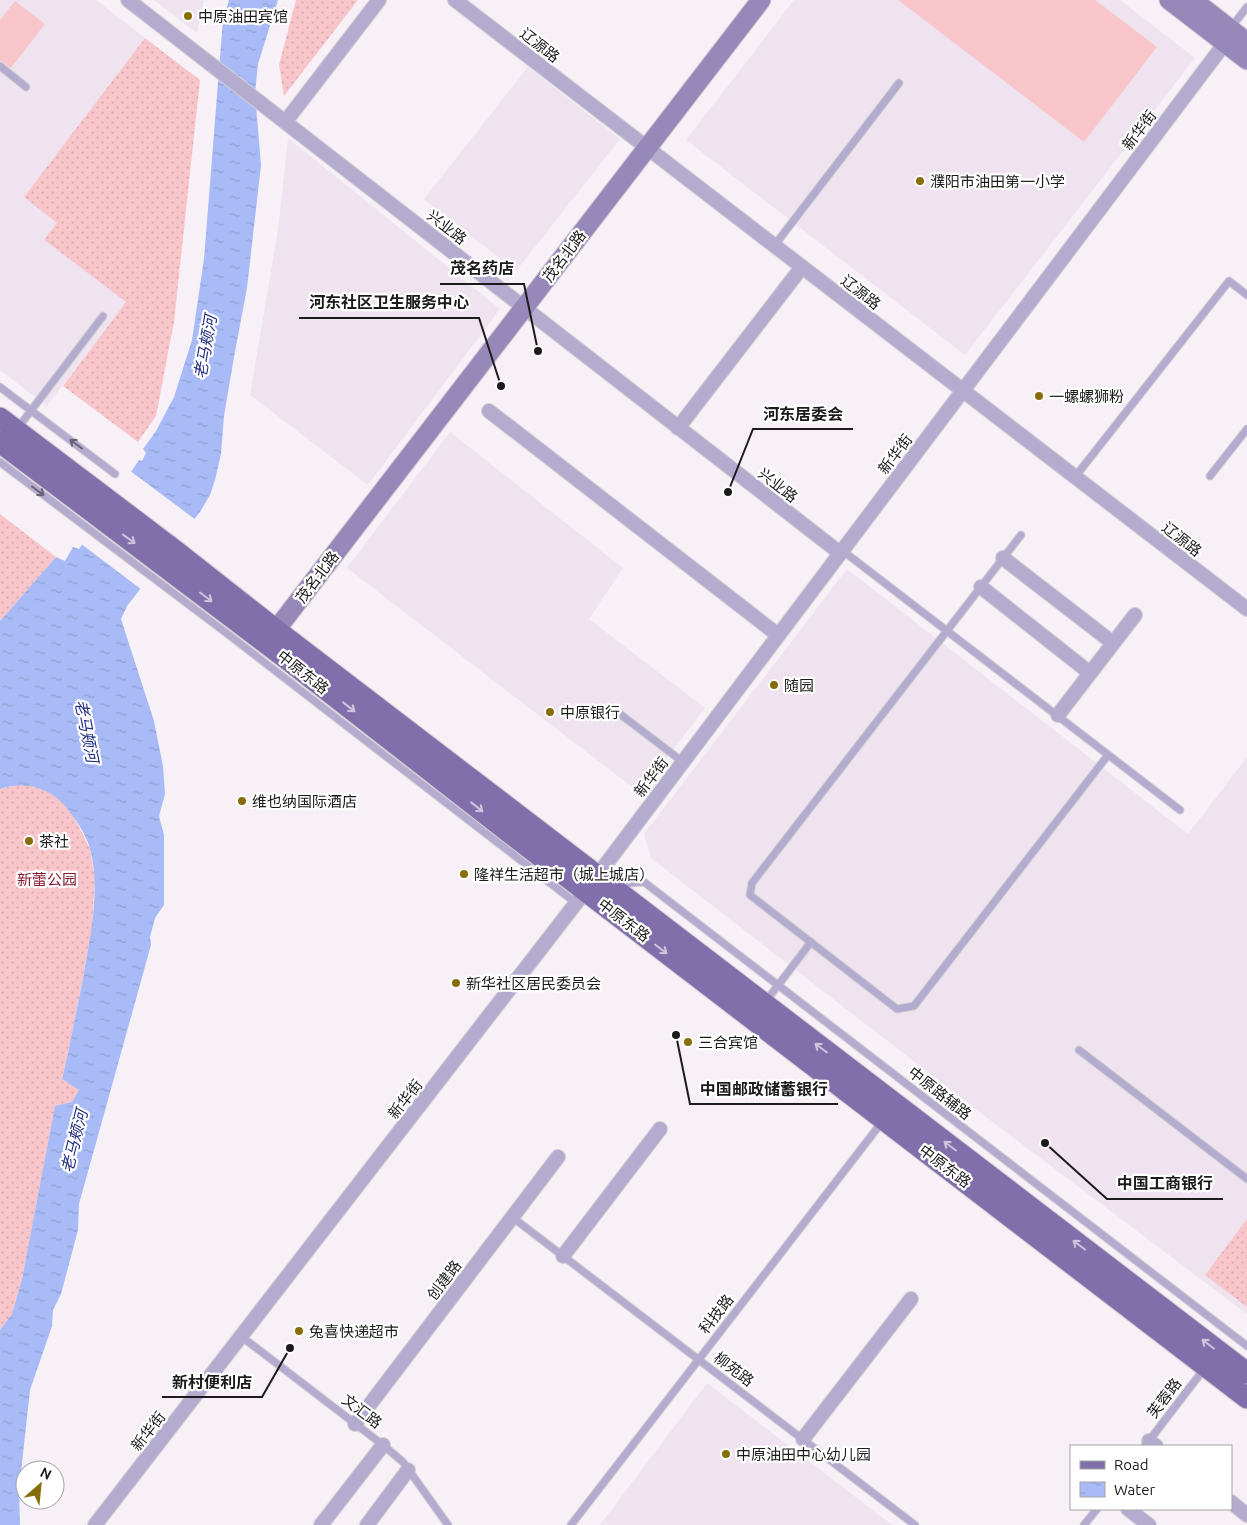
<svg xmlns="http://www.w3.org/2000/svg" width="1247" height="1525" viewBox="0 0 1247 1525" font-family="Ubuntu,'Noto Sans SC',sans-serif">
<defs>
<pattern id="grass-dots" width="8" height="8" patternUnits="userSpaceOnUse" patternTransform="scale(1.25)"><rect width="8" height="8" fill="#f8c6ca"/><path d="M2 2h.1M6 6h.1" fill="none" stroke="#d4aaad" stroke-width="1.8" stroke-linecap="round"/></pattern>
<pattern id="water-ripples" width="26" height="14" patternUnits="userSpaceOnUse" patternTransform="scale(1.25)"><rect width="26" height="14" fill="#a8bbf6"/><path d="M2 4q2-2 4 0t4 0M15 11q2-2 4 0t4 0" fill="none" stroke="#90a0d2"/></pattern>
</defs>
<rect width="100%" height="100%" fill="#f7f1f7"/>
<g fill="#eee3ef">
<polygon points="0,0 96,0 145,38 24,197 58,223 45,241 126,302 47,406 0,370"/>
<polygon points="154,0 204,0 197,33"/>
<polygon points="794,0 1120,0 1195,58 965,355 686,140"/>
<polygon points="528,67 620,139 516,271 424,199"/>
<polygon points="288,138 500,309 368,485 250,395 278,230"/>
<polygon points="450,432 623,568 589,619 705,708 640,793 347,568"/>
<polygon points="847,569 1188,834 1247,757 1247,1314 978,1111 651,858 644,834"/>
<polygon points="707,1383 892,1525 600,1525"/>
</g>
<g fill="url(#grass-dots)">
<polygon points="296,0 358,0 284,96 279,65"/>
<polygon points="145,38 200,80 174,322 156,416 138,442 63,386 126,302 44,240 57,223 24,197"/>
<polygon points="0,514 56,557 0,621"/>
<polygon points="19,784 41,788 57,796 74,817 90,849 95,879 92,929 72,1034 62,1079 79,1090 72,1102 55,1107 22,1279 12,1314 0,1330 0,789"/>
<polygon points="1247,1219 1247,1307 1205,1275"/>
</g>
<g fill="#f8c6ca">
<polygon points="898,0 1095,0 1157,47 1084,142"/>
<polygon points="15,1 45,24 11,68 0,60 0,20"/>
</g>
<path fill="url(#water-ripples)" d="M 229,0 L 278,0 L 258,64 L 255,93 L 261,165 L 247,288 L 234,357 L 224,416 L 221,454 L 215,480 L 210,495 L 200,512 L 127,606 L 121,619 L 154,721 L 163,766 L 165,794 L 159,816 L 164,835 L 164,905 L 155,918 L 150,937 L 151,945 L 79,1204 L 78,1230 L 61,1294 L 53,1310 L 52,1326 L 30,1390 L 19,1490 L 20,1525 L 0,1525 L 0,1330 L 12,1314 L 22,1279 L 55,1106 L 72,1102 L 79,1090 L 62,1079 C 70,1046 76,1012 83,978 C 90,938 101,889 90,849 C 86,834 75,818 65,806 C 49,787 24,781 0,789 L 0,621 L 56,557 L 65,561 L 73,547 L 79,549 L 139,460 L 142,461 L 146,453 L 143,449 L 156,431 L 174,397 L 192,340 L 204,259 L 223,20 Z"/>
<polygon fill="#f7f1f7" points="129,470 196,520 142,590 80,543"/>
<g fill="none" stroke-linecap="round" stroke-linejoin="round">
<defs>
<g id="lane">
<polyline points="1230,29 1247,7"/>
<polyline points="0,66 26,87"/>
<polyline points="774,246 899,83"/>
<polyline points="0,387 115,474"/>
<polyline points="17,429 103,316"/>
<polyline points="0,462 225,632 576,903"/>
<polyline points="1210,476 1247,429"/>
<polyline points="1075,477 1229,281 1247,295"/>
<polyline points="1021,535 752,883 750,895 897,1009 914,1006 1108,755"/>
<polyline points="843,551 1180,810"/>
<polyline points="616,711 683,762"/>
<polyline points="618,884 644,882 1247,1346"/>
<polyline points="766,1001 811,942"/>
<polyline points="1079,1050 1247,1179"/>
<polyline points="512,1217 915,1525"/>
<polyline points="242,1337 383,1445 403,1462 448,1525"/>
<polyline points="1145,1446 1204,1369"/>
<polyline points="571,1525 882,1122"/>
<polyline points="1084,1525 1097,1509"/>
</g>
<g id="street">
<path d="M 128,0 C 367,183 602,370 840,553"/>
<polyline points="455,0 1247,609"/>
<polyline points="286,121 379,0"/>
<polyline points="489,411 778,635"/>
<polyline points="678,428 802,267"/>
<polyline points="1003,558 1113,643"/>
<polyline points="981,587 1090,673"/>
<polyline points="1058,715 1135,615"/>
<polyline points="563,1256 660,1129"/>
<polyline points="355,1424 558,1157"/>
<polyline points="803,1439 911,1299"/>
<polyline points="1149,1441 1156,1446"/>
<polyline points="1231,1502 1247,1515"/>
<polyline points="1128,1509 1149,1525"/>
<polyline points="95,1525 597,876 1225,43"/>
<polyline points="321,1525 383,1445"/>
<polyline points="367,1525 408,1470"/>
</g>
<g id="secondary">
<polyline points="1169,0 1247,60"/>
<polyline points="1193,0 1247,42"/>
<polyline points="276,630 761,0"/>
</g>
<g id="primary">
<polyline points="0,418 177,552 276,630 1247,1373"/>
<polyline points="0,442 287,659 506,830 1247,1398"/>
</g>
</defs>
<use href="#lane" stroke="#d4cfd4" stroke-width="9"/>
<use href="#street" stroke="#d4cfd4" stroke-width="16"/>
<use href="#secondary" stroke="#d4cfd4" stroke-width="21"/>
<use href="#primary" stroke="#d4cfd4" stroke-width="23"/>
<use href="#lane" stroke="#b4acce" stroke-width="7"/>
<use href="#street" stroke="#b4acce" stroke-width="14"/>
<use href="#secondary" stroke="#9689ba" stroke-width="19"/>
<use href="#primary" stroke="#806fab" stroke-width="21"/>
</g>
<defs><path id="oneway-shaft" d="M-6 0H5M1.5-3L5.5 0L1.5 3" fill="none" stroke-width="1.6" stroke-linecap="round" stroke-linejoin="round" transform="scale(1.25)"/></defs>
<g stroke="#686375">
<use href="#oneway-shaft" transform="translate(76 444) rotate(-143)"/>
<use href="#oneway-shaft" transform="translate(38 491) rotate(37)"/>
</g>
<g stroke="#ccc5dd">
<use href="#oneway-shaft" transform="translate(129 539) rotate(36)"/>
<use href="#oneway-shaft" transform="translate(206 597) rotate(37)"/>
<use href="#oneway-shaft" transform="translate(349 707) rotate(38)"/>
<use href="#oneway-shaft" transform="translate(477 807) rotate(38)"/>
<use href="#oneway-shaft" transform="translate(661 949) rotate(37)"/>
<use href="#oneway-shaft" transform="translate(821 1048) rotate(-143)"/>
<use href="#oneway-shaft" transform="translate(950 1146) rotate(-143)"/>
<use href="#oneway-shaft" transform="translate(1079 1245) rotate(-143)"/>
<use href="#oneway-shaft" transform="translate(1208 1344) rotate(-143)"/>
</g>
<g fill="#876c0a" stroke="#fff" stroke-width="2">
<circle cx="188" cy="16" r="5"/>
<circle cx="920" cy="181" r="5"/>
<circle cx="1039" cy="396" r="5"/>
<circle cx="774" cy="685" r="5"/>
<circle cx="550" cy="712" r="5"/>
<circle cx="242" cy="801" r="5"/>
<circle cx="29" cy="841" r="5"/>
<circle cx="464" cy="874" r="5"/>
<circle cx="456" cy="983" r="5"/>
<circle cx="688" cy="1042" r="5"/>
<circle cx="299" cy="1331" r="5"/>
<circle cx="726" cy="1454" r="5"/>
</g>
<g text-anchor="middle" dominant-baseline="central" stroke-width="4.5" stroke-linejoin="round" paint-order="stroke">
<g font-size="15" fill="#1c1a1c" stroke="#fff" text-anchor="start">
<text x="198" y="16">中原油田宾馆</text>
<text x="930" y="181">濮阳市油田第一小学</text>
<text x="1049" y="396">一螺螺狮粉</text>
<text x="784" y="685">随园</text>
<text x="560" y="712">中原银行</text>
<text x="252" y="801">维也纳国际酒店</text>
<text x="39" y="841">茶社</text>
<text x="474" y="874">隆祥生活超市（城上城店）</text>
<text x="466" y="983">新华社区居民委员会</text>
<text x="698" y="1042">三合宾馆</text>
<text x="309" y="1331">兔喜快递超市</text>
<text x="736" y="1454">中原油田中心幼儿园</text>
</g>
<g font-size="15" fill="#1c1a1c" stroke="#fff">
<text transform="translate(540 45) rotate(38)">辽源路</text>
<text transform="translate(1139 130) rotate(-53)">新华街</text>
<text transform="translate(447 227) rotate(38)">兴业路</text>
<text transform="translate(564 256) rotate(-53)">茂名北路</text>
<text transform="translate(861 292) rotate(38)">辽源路</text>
<text transform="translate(895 454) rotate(-53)">新华街</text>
<text transform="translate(778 485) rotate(38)">兴业路</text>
<text transform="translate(1182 539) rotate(38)">辽源路</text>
<text transform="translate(317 577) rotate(-53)">茂名北路</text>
<text transform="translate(303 672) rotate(38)">中原东路</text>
<text transform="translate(651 777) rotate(-53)">新华街</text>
<text transform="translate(624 920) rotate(37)">中原东路</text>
<text transform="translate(940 1093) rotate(38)">中原路辅路</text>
<text transform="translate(405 1099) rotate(-52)">新华街</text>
<text transform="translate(945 1166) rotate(37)">中原东路</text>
<text transform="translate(444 1280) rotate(-53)">创建路</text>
<text transform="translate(716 1314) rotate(-52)">科技路</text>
<text transform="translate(734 1369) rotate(37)">柳苑路</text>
<text transform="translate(1164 1398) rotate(-53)">芙蓉路</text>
<text transform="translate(362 1411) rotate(37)">文汇路</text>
<text transform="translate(148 1431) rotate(-52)">新华街</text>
</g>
<g font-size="15" fill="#831a31" stroke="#fff">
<text x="47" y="879">新蕾公园</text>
</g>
<g font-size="16" font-style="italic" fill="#222d80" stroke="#fff">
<text transform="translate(205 347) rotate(-80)">老马颊河</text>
<text transform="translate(87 731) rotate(79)">老马颊河</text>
<text transform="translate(74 1141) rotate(-76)">老马颊河</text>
</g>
</g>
<path fill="none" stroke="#1c1a1c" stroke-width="2" d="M538 351L524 284H440M501 386L479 318H299M728 492L753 429H853M676 1035L690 1104H838M1045 1143L1107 1199H1223M290 1348L262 1397H162"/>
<g fill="#1c1a1c" stroke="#fff" stroke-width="2">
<circle cx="538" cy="351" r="5"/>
<circle cx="501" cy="386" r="5"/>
<circle cx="728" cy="492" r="5"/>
<circle cx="676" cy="1035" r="5"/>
<circle cx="1045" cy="1143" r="5"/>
<circle cx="290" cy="1348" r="5"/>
</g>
<g font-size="16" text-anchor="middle" font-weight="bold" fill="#1c1a1c" stroke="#fff" stroke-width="4.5" stroke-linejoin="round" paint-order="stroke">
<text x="482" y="274">茂名药店</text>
<text x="389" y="308">河东社区卫生服务中心</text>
<text x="803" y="420">河东居委会</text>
<text x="764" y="1095">中国邮政储蓄银行</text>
<text x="1165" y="1189">中国工商银行</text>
<text x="212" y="1388">新村便利店</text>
</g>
<rect x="1070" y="1445" width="162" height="65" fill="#ffffff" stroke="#a4a3a4"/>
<rect x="1080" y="1461" width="25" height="8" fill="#806fab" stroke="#a4a3a4"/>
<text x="1114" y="1470" font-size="15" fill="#1c1a1c">Road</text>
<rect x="1080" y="1482" width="25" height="15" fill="url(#water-ripples)" stroke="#a4a3a4"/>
<text x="1114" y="1495" font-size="15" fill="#1c1a1c">Water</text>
<g transform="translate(40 1485) rotate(27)"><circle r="24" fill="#ffffff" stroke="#a4a3a4"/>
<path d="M0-4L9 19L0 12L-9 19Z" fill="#876c0a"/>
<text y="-8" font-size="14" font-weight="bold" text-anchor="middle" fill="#1c1a1c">N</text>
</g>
</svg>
